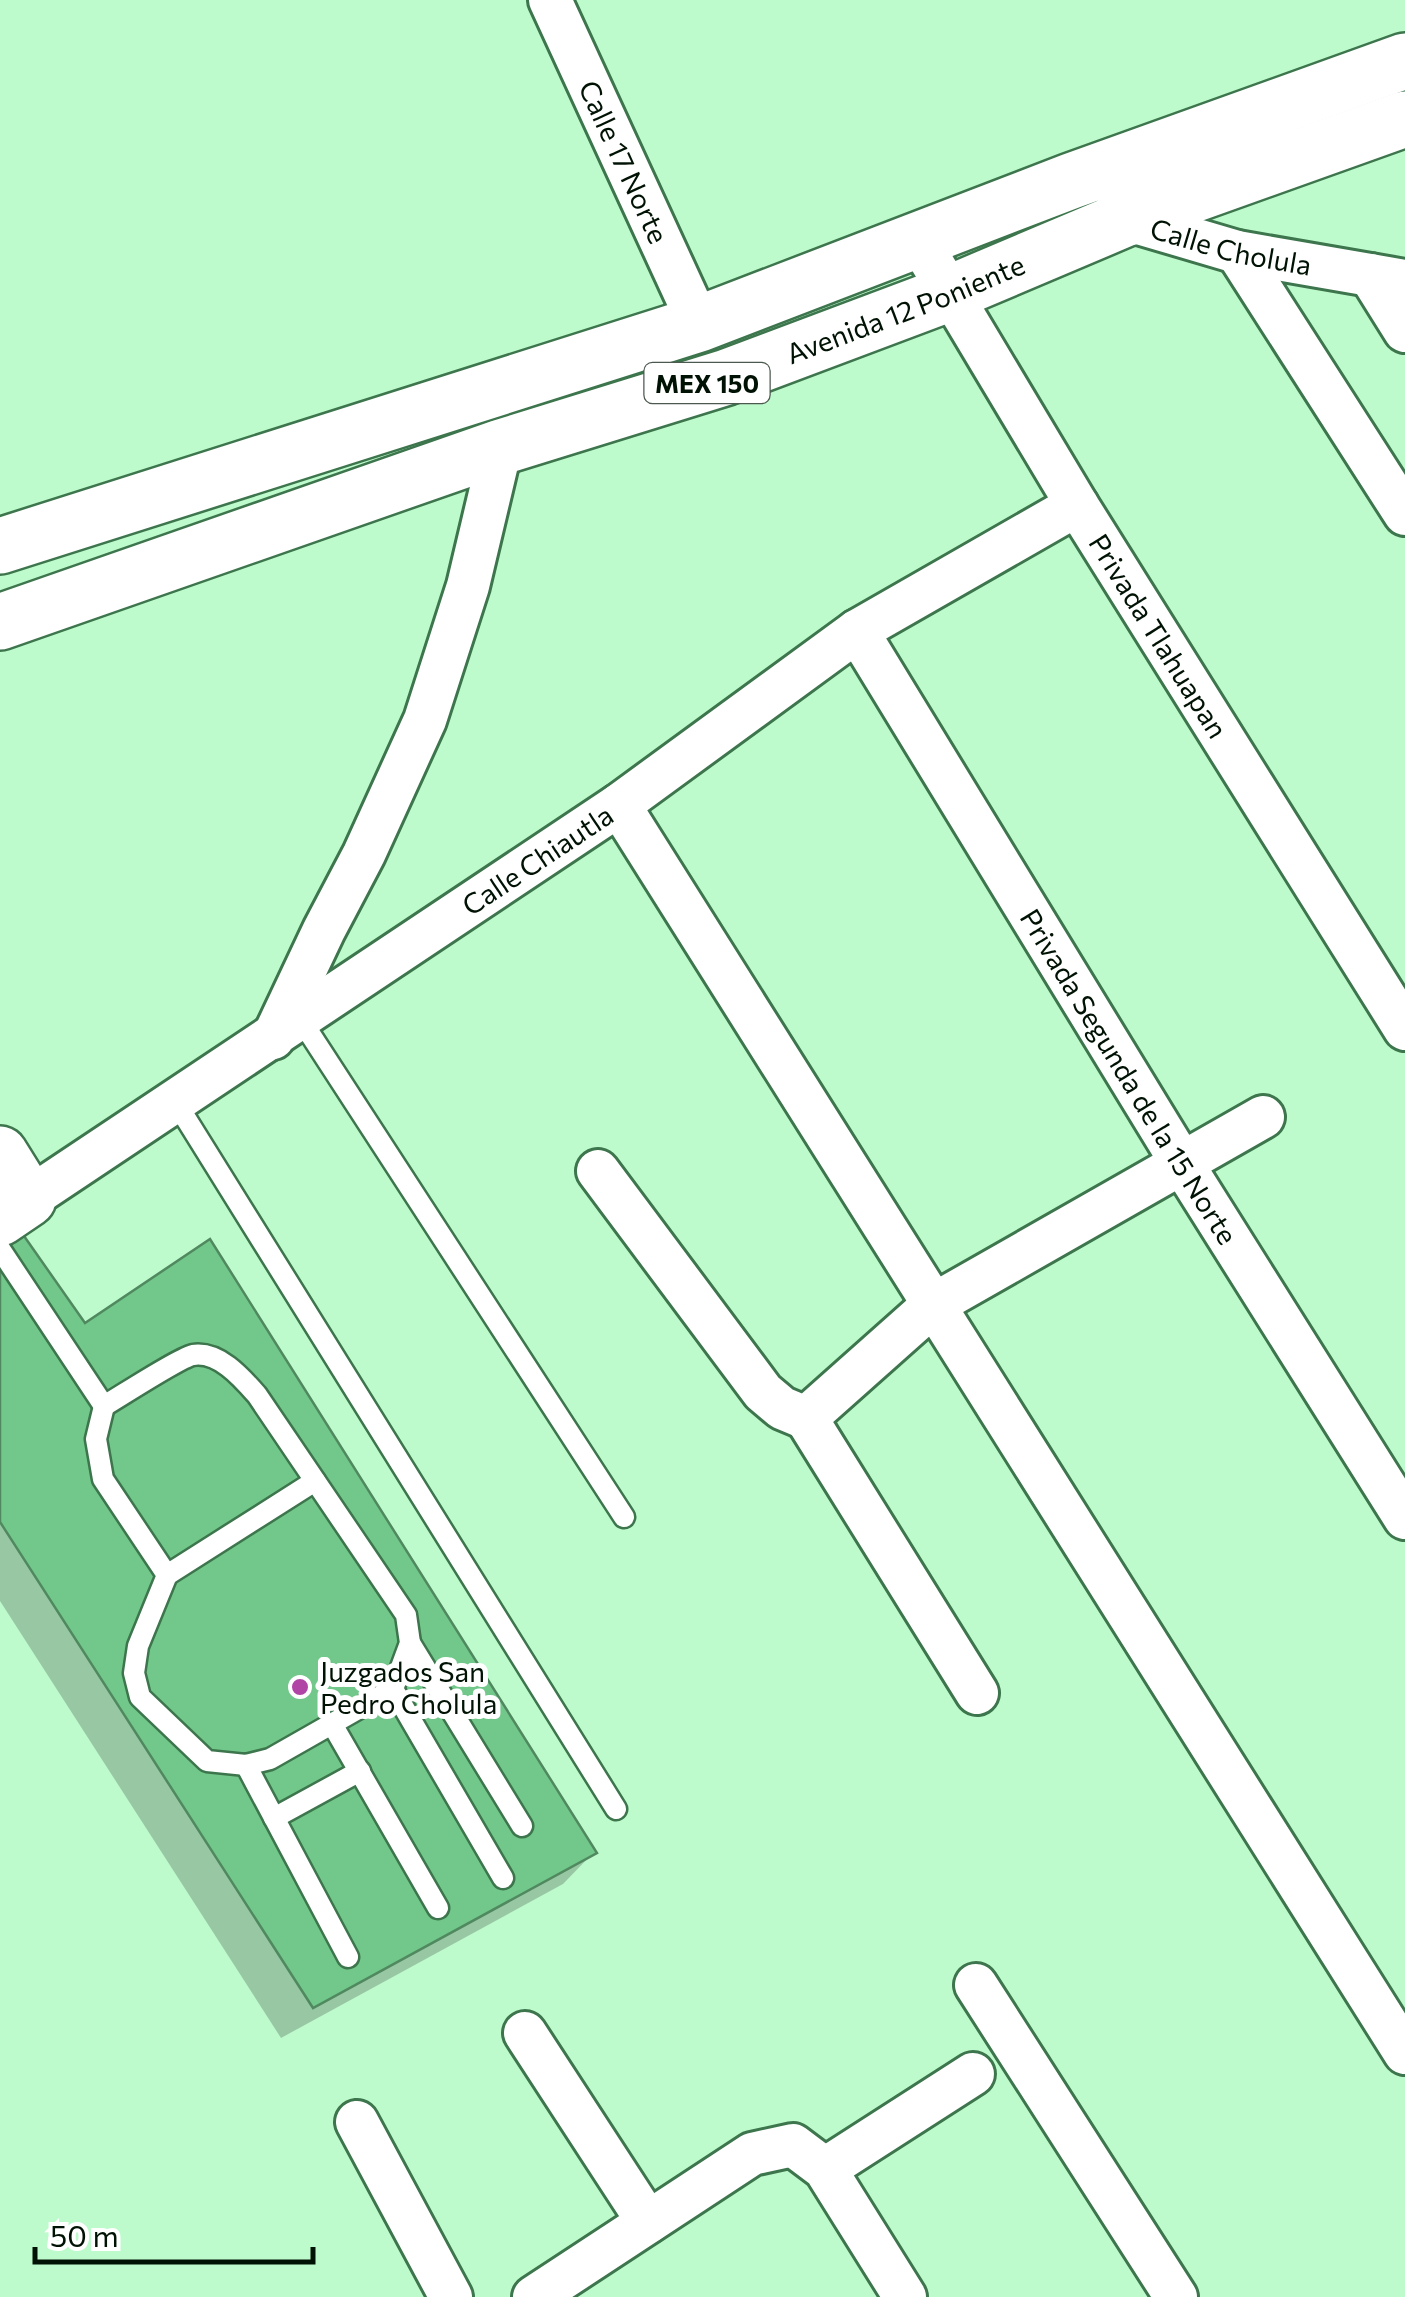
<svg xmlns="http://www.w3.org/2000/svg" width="1405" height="2297" viewBox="0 0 1405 2297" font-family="Commissioner,sans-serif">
<rect width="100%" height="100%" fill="#befbcc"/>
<polygon fill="#0003" points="0,1240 594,1852 563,1884 281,2038 0,1601"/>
<polygon fill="#72c88a" stroke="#50895f" stroke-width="2.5" points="17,1226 85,1323 210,1239 597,1853 313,2008 0,1522 0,1237"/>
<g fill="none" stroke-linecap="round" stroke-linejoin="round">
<defs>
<g id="lane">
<polyline points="301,1020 624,1517"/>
<polyline points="175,1101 616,1809"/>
<path d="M 0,1249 L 104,1406 C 121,1396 179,1358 193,1355 C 219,1351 242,1378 257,1395 L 406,1615 L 410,1643 L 393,1689 L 503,1878"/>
<polyline points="104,1406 96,1439 103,1479 167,1575 138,1646 134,1673 140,1697 207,1761 246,1765 270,1759 393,1689"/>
<polyline points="167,1575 315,1481"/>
<polyline points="410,1643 522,1826"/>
<polyline points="332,1724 438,1908"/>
<polyline points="246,1765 348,1957"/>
<polyline points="274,1818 360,1771"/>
</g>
<g id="street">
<path id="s1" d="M 550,0 L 699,324"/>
<path id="s2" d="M 1115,212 L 1125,219 L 1237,252 L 1405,281"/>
<path id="s3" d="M 919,241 L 1077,505 L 1405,1029"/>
<polyline points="1237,252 1405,514"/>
<polyline points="1370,275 1405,331"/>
<path id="s4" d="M 857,631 L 1183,1165 L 1405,1518"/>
<polyline points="619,805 1405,2053"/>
<polyline points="273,1038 324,930 364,854 425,720 468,586 501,447"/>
<polyline points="598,1171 763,1392 782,1408 806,1418 933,1305 1263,1117"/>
<path id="s5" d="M 28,1199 L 619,805 L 857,631 L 1077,505"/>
<polyline points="806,1418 977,1693"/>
<polyline points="976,1985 1176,2297"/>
<polyline points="525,2033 648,2222"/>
<polyline points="357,2122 451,2297"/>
<polyline points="825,2169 973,2074"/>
<polyline points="534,2297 752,2154 793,2145 825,2169 905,2297"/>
</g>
<polyline id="secondary" points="0,1154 28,1199 0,1218"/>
<g id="primary">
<polyline points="0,546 699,324 1071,181 1405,61"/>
<path id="s6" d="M 0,622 L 501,447 L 727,377 L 948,294 L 1125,219 L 1405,119"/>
</g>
</defs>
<use href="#lane" stroke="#3d754d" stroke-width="25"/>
<use href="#street" stroke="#3d754d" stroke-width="48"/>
<use href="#secondary" stroke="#3d754d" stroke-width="60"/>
<use href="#primary" stroke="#3d754d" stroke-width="60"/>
<use href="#lane" stroke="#fff" stroke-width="20"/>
<use href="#street" stroke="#fff" stroke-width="42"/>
<use href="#secondary" stroke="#fff" stroke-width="55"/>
<use href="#primary" stroke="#fff" stroke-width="55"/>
</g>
<circle fill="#b045a6" stroke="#fff" stroke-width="4" cx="300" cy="1687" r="10"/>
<g text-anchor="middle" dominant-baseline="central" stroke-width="10" stroke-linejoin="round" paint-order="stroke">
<rect fill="#fff" stroke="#4c594f" stroke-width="2.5" x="644.5" y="363" width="125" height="40" rx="8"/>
<g font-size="25" font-weight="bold" fill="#001204">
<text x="707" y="383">MEX 150</text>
</g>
<g font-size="28" fill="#001204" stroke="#fff">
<text stroke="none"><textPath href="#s1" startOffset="178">Calle 17 Norte</textPath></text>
<text stroke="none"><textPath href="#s2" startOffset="122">Calle Cholula</textPath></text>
<text stroke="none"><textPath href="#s6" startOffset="958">Avenida 12 Poniente</textPath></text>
<text stroke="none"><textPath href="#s3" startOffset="462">Privada Tlahuapan</textPath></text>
<text stroke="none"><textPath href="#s5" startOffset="612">Calle Chiautla</textPath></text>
<text stroke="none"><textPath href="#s4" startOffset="522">Privada Segunda de la 15 Norte</textPath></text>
</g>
<g font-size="28" fill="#001204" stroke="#fff" text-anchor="start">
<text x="320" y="1671">Juzgados San<tspan x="320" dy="32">Pedro Cholula</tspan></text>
</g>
</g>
<path d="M35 2247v15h278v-15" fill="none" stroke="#001204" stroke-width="5"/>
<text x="50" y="2247" font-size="30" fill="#001204" stroke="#ffffff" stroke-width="8" paint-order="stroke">50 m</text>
</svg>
